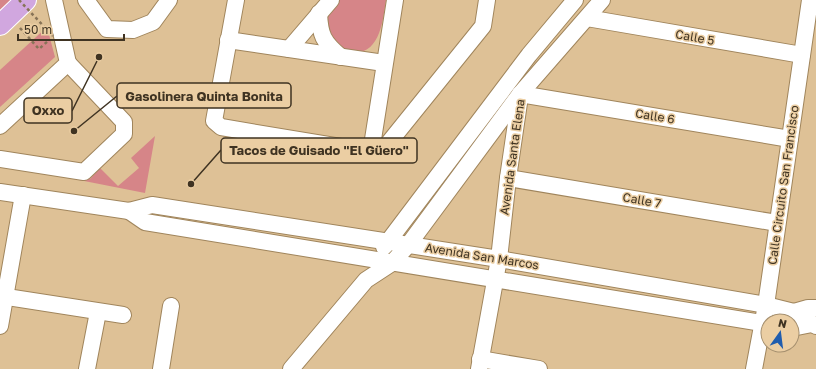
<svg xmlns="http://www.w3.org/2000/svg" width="816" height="369" viewBox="0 0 816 369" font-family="'Golos Text',sans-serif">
<rect width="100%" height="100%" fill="#dec196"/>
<g fill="#d68588">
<polygon points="0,0 12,0 0,10"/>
<path d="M 338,0 L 386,0 C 383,20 380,57 350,52 C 345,51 338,47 333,44 L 326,18 Z"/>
<polygon points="47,27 55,57 0,107 0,70"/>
<polygon points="155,136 145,193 8,166 12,163 90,179 100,168 118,186 139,168 131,158"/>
</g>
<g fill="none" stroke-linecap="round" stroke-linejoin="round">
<defs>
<g id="minor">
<polyline points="86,0 107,29 133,30 153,22 169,0"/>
<polyline points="236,0 214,121 221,127 371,152"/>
<path d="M 319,13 C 320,35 323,42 341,57"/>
<polyline points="587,18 802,55"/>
<polyline points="228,40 384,63"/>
<polyline points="289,49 331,0"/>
<polyline points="520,94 790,139"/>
<polyline points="0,126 68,63 54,0"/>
<polyline points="371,152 387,145 483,26 487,0"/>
<polyline points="371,152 395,0"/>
<polyline points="0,159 84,172 124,134 124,122 68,63"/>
<polyline points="508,178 777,223"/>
<polyline points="0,192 129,211 152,205 499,259 766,305 794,312 816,326"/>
<polyline points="129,211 145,222 768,324"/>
<polyline points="384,247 529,55 575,0"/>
<polyline points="0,296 123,315"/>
<polyline points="794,312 808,308 816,308"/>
<polyline points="0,326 23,195"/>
<polyline points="792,328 812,324"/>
<polyline points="480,359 539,369"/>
<polyline points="87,369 98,312"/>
<polyline points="161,369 171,306"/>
<polyline points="291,369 366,280 392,263 409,244 520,94 602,0"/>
<polyline points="479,369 499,259 508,178 520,96"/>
<polyline points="754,369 766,305 810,0"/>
</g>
<polyline id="major" points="0,25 26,0"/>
</defs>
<use href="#minor" stroke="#a0855c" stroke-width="18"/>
<use href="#major" stroke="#fff" stroke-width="22"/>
<polyline stroke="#877357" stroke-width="2.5" stroke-dasharray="3 3" stroke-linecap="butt" points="20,28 39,49 48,41"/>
<use href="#minor" stroke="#fff" stroke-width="16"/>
<use href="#major" stroke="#d1a7df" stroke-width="20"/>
<polyline stroke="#877357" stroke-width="2.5" stroke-dasharray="3 3" stroke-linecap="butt" points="19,0 53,36"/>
</g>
<g text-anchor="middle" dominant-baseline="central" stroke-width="3" stroke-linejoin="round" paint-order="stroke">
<g font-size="12" fill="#3f3322" stroke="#ebcea3">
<text transform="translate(695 37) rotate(10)">Calle 5</text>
<text transform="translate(655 116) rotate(9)">Calle 6</text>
<text transform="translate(512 157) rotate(-82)">Avenida Santa Elena</text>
<text transform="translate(783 185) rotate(-82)">Calle Circuito San Francisco</text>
<text transform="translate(642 200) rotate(10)">Calle 7</text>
<text transform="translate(482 256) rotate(9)">Avenida San Marcos</text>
</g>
</g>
<path fill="none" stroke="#3f3322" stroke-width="1.5" d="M74 131L117 96M99 57L72 111M191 184L221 150"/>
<g fill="#3f3322" stroke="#ebcea3" stroke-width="1.5">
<circle cx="74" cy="131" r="4"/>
<circle cx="99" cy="57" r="4"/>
<circle cx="191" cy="184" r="4"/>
</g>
<g fill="#ebcea3" stroke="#3f3322" stroke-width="1.5">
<rect x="117" y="83" width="174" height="25" rx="4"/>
<rect x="24" y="98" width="48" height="25" rx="4"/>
<rect x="221" y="138" width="196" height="25" rx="4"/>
</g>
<g font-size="13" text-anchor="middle" font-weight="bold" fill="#3f3322">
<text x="204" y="101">Gasolinera Quinta Bonita</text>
<text x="48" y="115">Oxxo</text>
<text x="319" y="155">Tacos de Guisado "El Güero"</text>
</g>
<g transform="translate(780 333) rotate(14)"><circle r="19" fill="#ebcea3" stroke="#a6906f"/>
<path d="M0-3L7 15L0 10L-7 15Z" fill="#205dae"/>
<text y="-6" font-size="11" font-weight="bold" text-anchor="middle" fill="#3f3322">N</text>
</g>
<path d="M18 34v6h106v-6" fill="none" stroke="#3f3322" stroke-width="2"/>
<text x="24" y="34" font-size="12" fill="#3f3322" stroke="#ebcea3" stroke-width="3" paint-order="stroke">50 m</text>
</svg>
